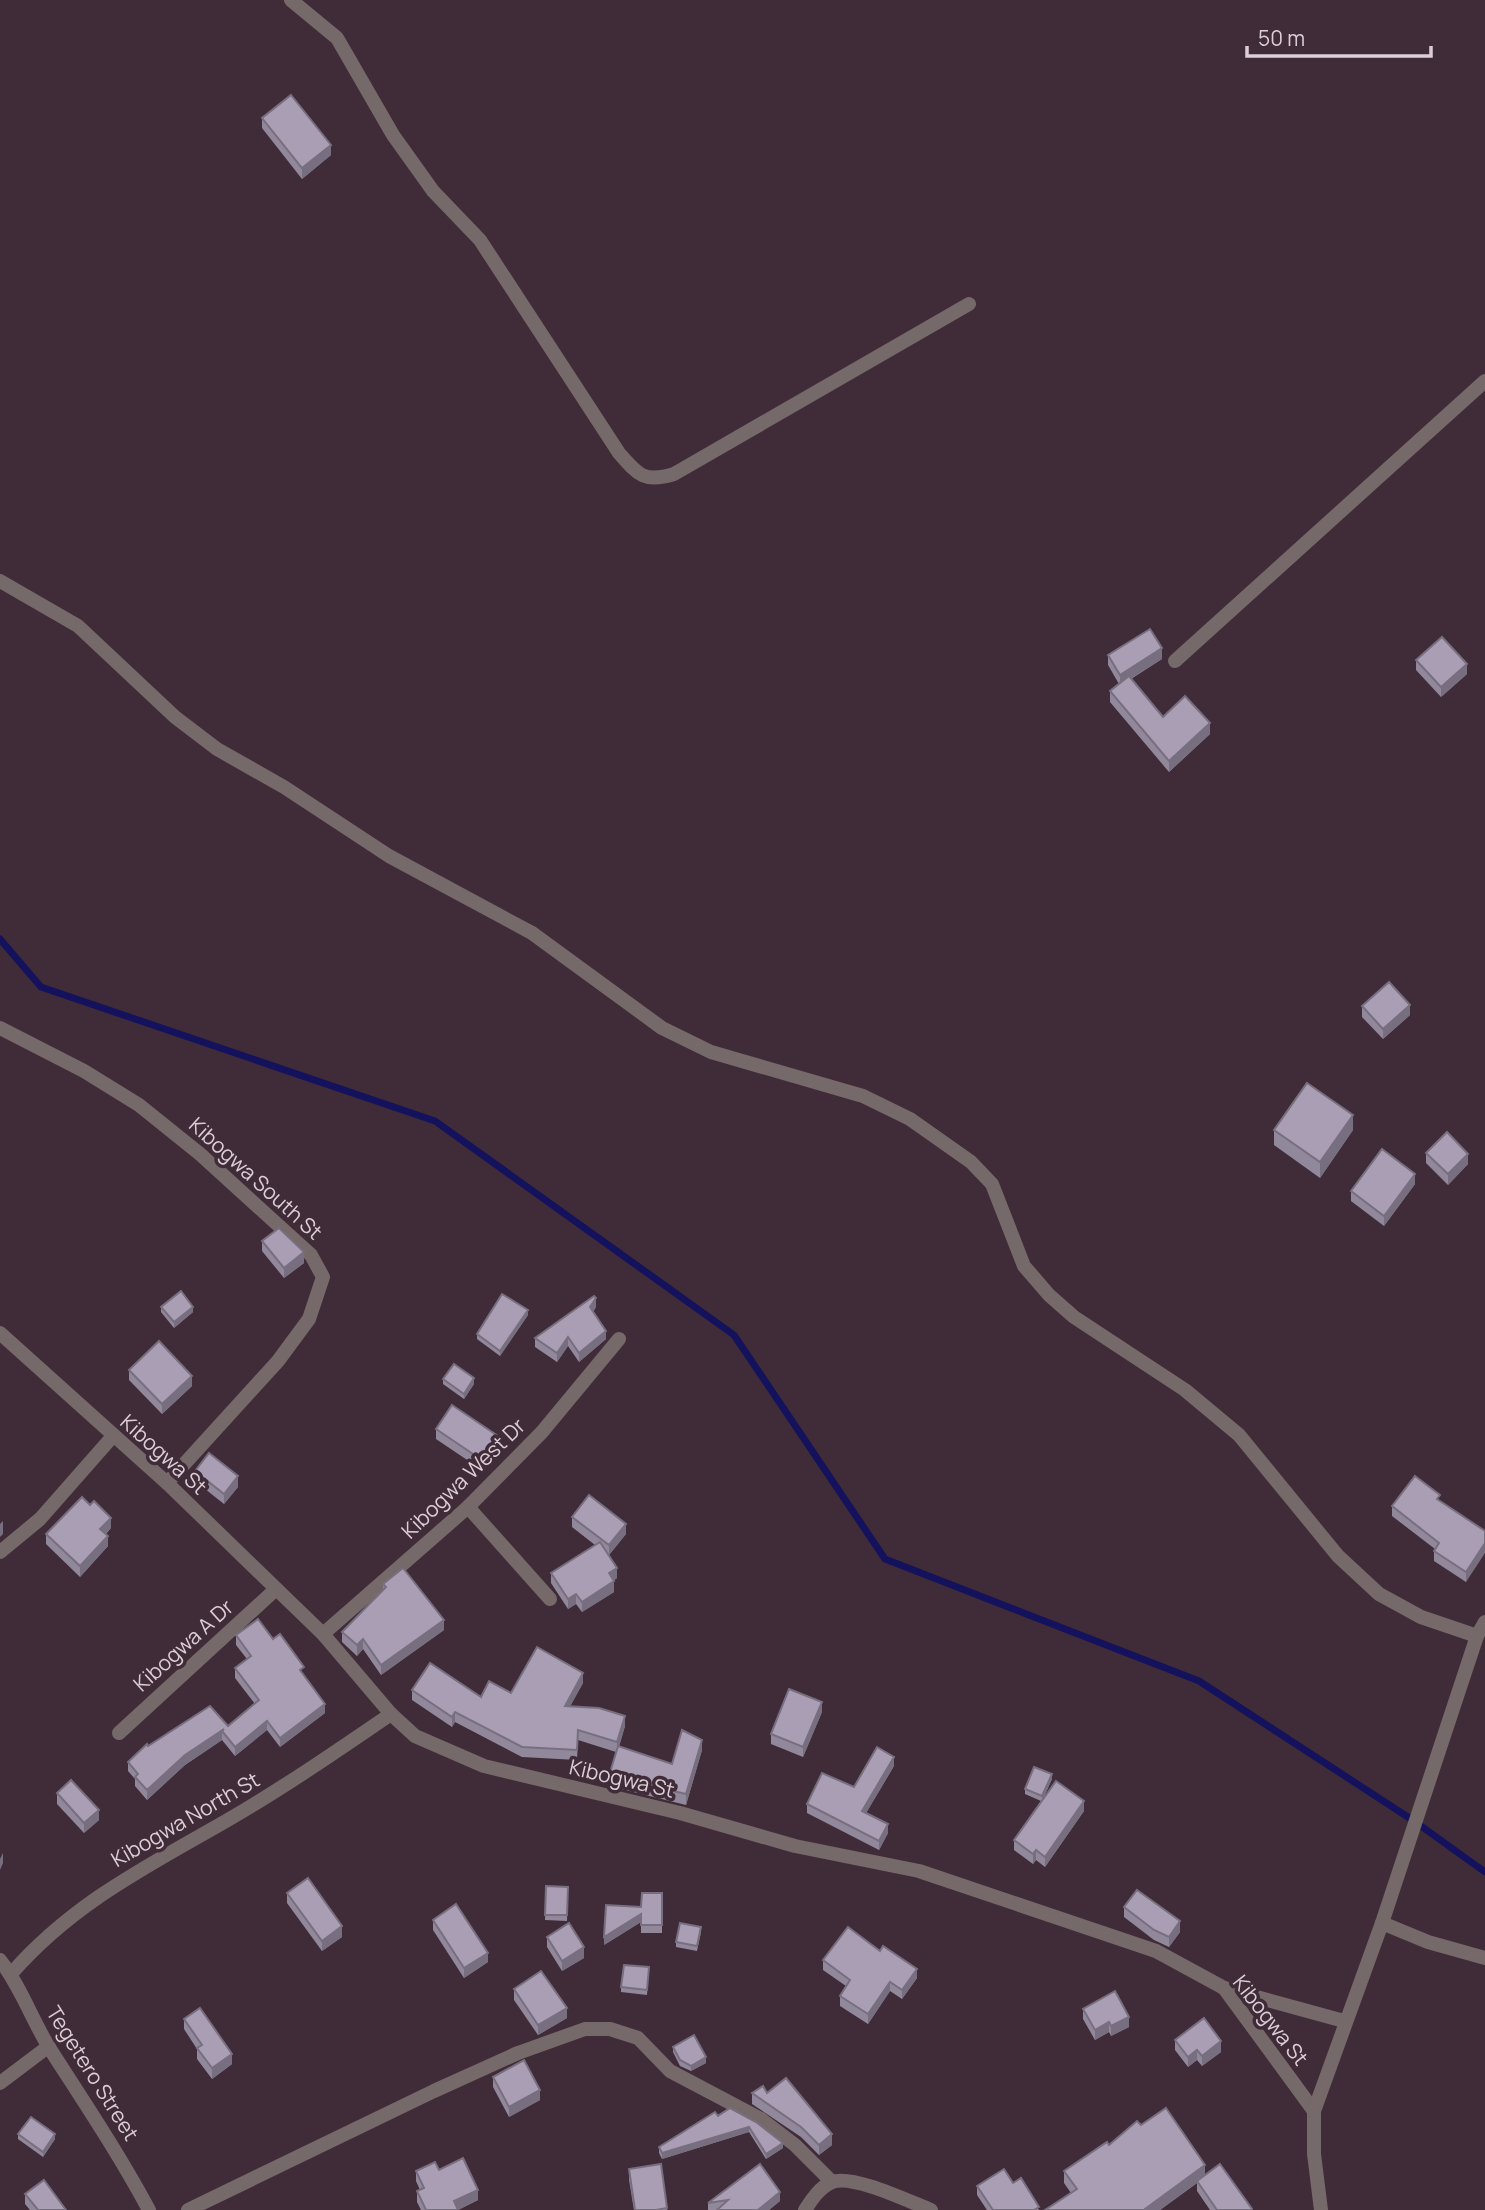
<svg xmlns="http://www.w3.org/2000/svg" width="1485" height="2210" viewBox="0 0 1485 2210" font-family="Manrope,sans-serif">
<rect width="100%" height="100%" fill="#402c38"/>
<g fill="none" stroke-linecap="round" stroke-linejoin="round">
<polyline stroke="#14125d" stroke-width="7" points="0,939 41,987 435,1121 734,1335 885,1559 1199,1681 1414,1821 1485,1872"/>
<g stroke="#766969" stroke-width="14">
<path d="M 291,0 L 337,38 L 393,135 L 433,191 L 480,240 L 619,453 C 638,475 644,483 674,474 L 969,304"/>
<polyline points="0,581 78,626 175,717 217,749 284,787 389,856 532,933 662,1028 711,1052 863,1096 910,1119 971,1162 992,1184 1024,1266 1049,1295 1074,1317 1185,1390 1239,1435 1338,1556 1379,1594 1421,1617 1477,1636"/>
<polyline points="1175,661 1485,381"/>
<polyline points="0,1028 84,1071 139,1105 200,1154 311,1255 323,1277 309,1319 278,1361 167,1483"/>
<polyline points="0,1333 167,1483 323,1634 391,1714 415,1736 484,1766 680,1813 795,1846 919,1871 1156,1951 1224,1988 1314,2111"/>
<polyline points="468,1507 550,1599"/>
<polyline points="0,1552 40,1519 113,1436"/>
<polyline points="323,1634 468,1507 542,1432 619,1339"/>
<polyline points="119,1733 276,1589"/>
<polyline points="1382,1923 1428,1942 1485,1958"/>
<path d="M 0,1960 C 21,1987 32,2020 50,2049 C 84,2102 119,2154 149,2210"/>
<path d="M 11,1974 C 73,1903 146,1867 226,1821 C 283,1788 337,1751 391,1714"/>
<polyline points="1224,1988 1344,2021"/>
<polyline points="0,2083 49,2046"/>
<polyline points="188,2210 434,2091 518,2053 585,2029 610,2029 638,2038 670,2071 761,2119 795,2145 832,2182"/>
<path d="M 805,2210 C 812,2199 820,2187 832,2182 C 853,2174 910,2202 931,2210"/>
<polyline points="1321,2210 1314,2154 1314,2111 1382,1923 1477,1636 1485,1622"/>
</g>
</g>
<g fill="#92889c">
<polygon points="262,118 331,155 302,179 262,128"/>
<polygon points="1108,655 1162,659 1131,679 1163,717 1210,734 1169,772 1110,702 1110,691 1119,684 1108,665"/>
<polygon points="1416,660 1467,674 1441,697 1416,670"/>
<polygon points="1362,1006 1410,1015 1383,1039 1362,1017"/>
<polygon points="1274,1130 1353,1130 1320,1178 1274,1145"/>
<polygon points="1426,1153 1468,1164 1448,1185 1426,1163"/>
<polygon points="1415,1184 1384,1226 1351,1201 1351,1191"/>
<polygon points="262,1241 304,1263 284,1278 262,1251"/>
<polygon points="161,1307 193,1312 174,1328 161,1312"/>
<polygon points="596,1307 593,1312 606,1339 579,1362 568,1346 557,1362 535,1347 535,1338"/>
<polygon points="528,1315 500,1356 477,1339 477,1334"/>
<polygon points="129,1370 192,1386 162,1414 129,1380"/>
<polygon points="443,1379 474,1384 464,1399 443,1384"/>
<polygon points="436,1429 498,1447 482,1470 436,1439"/>
<polygon points="195,1471 238,1487 224,1504 195,1481"/>
<polygon points="1440,1501 1485,1531 1466,1582 1434,1561 1434,1551 1435,1549 1392,1516 1392,1506"/>
<polygon points="572,1517 626,1534 609,1555 617,1578 613,1581 614,1592 582,1612 576,1604 568,1609 551,1583 551,1573 595,1545 572,1527"/>
<polygon points="111,1528 106,1534 108,1546 80,1577 46,1544 46,1534"/>
<polygon points="383,1584 444,1630 381,1675 363,1649 357,1656 342,1642 342,1632 383,1590"/>
<polygon points="236,1635 273,1639 304,1676 325,1713 280,1747 267,1730 235,1756 222,1740 185,1765 147,1800 135,1786 135,1779 128,1771 128,1762 148,1746 228,1726 255,1704 235,1678 235,1668 247,1659 236,1645"/>
<polygon points="583,1683 570,1706 625,1726 619,1747 672,1764 702,1750 686,1805 609,1786 609,1776 616,1752 578,1740 577,1760 522,1757 455,1722 452,1727 412,1700 412,1690 481,1697"/>
<polygon points="822,1712 803,1757 771,1744 771,1734"/>
<polygon points="894,1766 866,1813 888,1833 879,1850 807,1813 807,1804 854,1787"/>
<polygon points="1052,1779 1044,1797 1084,1811 1045,1867 1036,1860 1033,1864 1014,1850 1014,1840 1041,1801 1025,1794 1025,1789"/>
<polygon points="57,1793 99,1820 84,1833 57,1804"/>
<polygon points="546,1886 568,1887 567,1921 545,1920"/>
<polygon points="287,1893 342,1937 322,1951 287,1903"/>
<polygon points="662,1893 662,1933 641,1933 641,1922 604,1945 641,1907"/>
<polygon points="1124,1907 1180,1932 1169,1947 1154,1940 1124,1917"/>
<polygon points="433,1920 488,1962 464,1978 433,1930"/>
<polygon points="701,1932 697,1951 676,1947 676,1942"/>
<polygon points="547,1937 584,1958 562,1971 547,1947"/>
<polygon points="823,1960 917,1978 902,1999 890,1991 868,2024 840,2006 840,1996 846,1986 823,1970"/>
<polygon points="649,1967 647,1995 621,1992 621,1987"/>
<polygon points="514,1989 567,2018 538,2035 514,2000"/>
<polygon points="1083,2009 1129,2027 1111,2036 1109,2032 1095,2040 1083,2019"/>
<polygon points="184,2019 232,2064 212,2079 197,2059 197,2049 184,2029"/>
<polygon points="1175,2040 1221,2052 1202,2066 1197,2060 1188,2067 1175,2050"/>
<polygon points="673,2047 706,2063 691,2071 680,2066 673,2052"/>
<polygon points="493,2077 540,2100 509,2117 493,2087"/>
<polygon points="752,2093 767,2093 832,2145 819,2155 801,2137 752,2104"/>
<polygon points="730,2108 783,2148 766,2159 749,2132 662,2159 659,2153 659,2147"/>
<polygon points="1141,2125 1205,2175 1252,2210 1210,2210 1197,2191 1197,2183 1160,2210 1045,2210 1071,2193 1064,2183 1064,2171"/>
<polygon points="18,2134 55,2139 43,2157 18,2139"/>
<polygon points="661,2164 667,2210 634,2210 629,2180 629,2169"/>
<polygon points="760,2164 780,2201 769,2210 708,2210 708,2203"/>
<polygon points="439,2170 478,2200 458,2210 421,2210 417,2202 417,2191 420,2190 416,2181 416,2171"/>
<polygon points="1013,2183 1039,2210 987,2210 977,2195 977,2186"/>
<polygon points="25,2194 66,2210 30,2210 25,2204"/>
</g>
<g fill="#776f7f">
<polygon points="331,145 331,155 302,179 302,168"/>
<polygon points="1162,648 1162,659 1120,685 1120,675"/>
<polygon points="1467,664 1467,674 1441,697 1441,687"/>
<polygon points="1210,723 1210,734 1169,772 1169,761"/>
<polygon points="1410,1005 1410,1015 1383,1039 1383,1029"/>
<polygon points="1353,1115 1353,1130 1320,1178 1320,1162"/>
<polygon points="1468,1154 1468,1164 1448,1185 1448,1174"/>
<polygon points="1415,1174 1415,1184 1384,1226 1384,1216"/>
<polygon points="304,1252 304,1263 284,1278 284,1268"/>
<polygon points="596,1298 596,1307 590,1316 590,1307"/>
<polygon points="193,1307 193,1312 174,1328 174,1322"/>
<polygon points="528,1310 528,1315 500,1356 500,1351"/>
<polygon points="606,1331 606,1339 579,1362 579,1353"/>
<polygon points="568,1337 568,1346 557,1362 557,1353"/>
<polygon points="192,1376 192,1386 162,1414 162,1404"/>
<polygon points="474,1378 474,1384 464,1399 464,1394"/>
<polygon points="498,1436 498,1447 482,1470 482,1460"/>
<polygon points="238,1476 238,1487 224,1504 224,1494"/>
<polygon points="111,1518 111,1528 100,1539 100,1529"/>
<polygon points="3,1521 3,1534 0,1537 0,1524"/>
<polygon points="626,1524 626,1534 609,1555 609,1545"/>
<polygon points="108,1536 108,1546 80,1577 80,1566"/>
<polygon points="1485,1543 1485,1553 1466,1582 1466,1572"/>
<polygon points="617,1568 617,1578 609,1583 609,1573"/>
<polygon points="614,1581 614,1592 582,1612 582,1602"/>
<polygon points="576,1594 576,1604 568,1609 568,1599"/>
<polygon points="444,1620 444,1630 381,1675 381,1665"/>
<polygon points="363,1639 363,1649 357,1656 357,1645"/>
<polygon points="583,1673 583,1683 565,1716 565,1706"/>
<polygon points="822,1702 822,1712 803,1757 803,1747"/>
<polygon points="325,1704 325,1713 280,1747 280,1738"/>
<polygon points="455,1712 455,1722 452,1727 452,1717"/>
<polygon points="625,1716 625,1726 617,1752 617,1742"/>
<polygon points="267,1721 267,1730 235,1756 235,1747"/>
<polygon points="224,1729 222,1731 222,1740 185,1765 147,1800 147,1790 185,1755"/>
<polygon points="702,1740 702,1750 686,1805 686,1794"/>
<polygon points="894,1757 894,1766 862,1820 862,1811"/>
<polygon points="1052,1774 1052,1779 1042,1801 1042,1796"/>
<polygon points="1084,1801 1084,1811 1045,1867 1045,1857"/>
<polygon points="99,1810 99,1820 84,1833 84,1823"/>
<polygon points="888,1824 888,1833 879,1850 879,1841"/>
<polygon points="1036,1850 1036,1860 1033,1864 1033,1854"/>
<polygon points="3,1853 3,1863 0,1870 0,1859"/>
<polygon points="641,1914 641,1922 604,1945 604,1937"/>
<polygon points="1180,1921 1180,1932 1169,1947 1169,1937"/>
<polygon points="342,1926 342,1937 322,1951 322,1941"/>
<polygon points="584,1947 584,1958 562,1971 562,1961"/>
<polygon points="488,1953 488,1962 464,1978 464,1968"/>
<polygon points="917,1969 917,1978 902,1999 902,1990"/>
<polygon points="890,1982 890,1991 868,2024 868,2014"/>
<polygon points="567,2008 567,2018 538,2035 538,2025"/>
<polygon points="1129,2017 1129,2027 1111,2036 1111,2026"/>
<polygon points="1109,2022 1109,2032 1095,2040 1095,2030"/>
<polygon points="1221,2041 1221,2052 1202,2066 1202,2056"/>
<polygon points="1197,2050 1197,2060 1188,2067 1188,2057"/>
<polygon points="232,2054 232,2064 212,2079 212,2068"/>
<polygon points="706,2057 706,2063 691,2071 691,2066"/>
<polygon points="540,2090 540,2100 509,2117 509,2107"/>
<polygon points="749,2127 749,2132 662,2159 662,2153"/>
<polygon points="55,2134 55,2139 43,2157 43,2152"/>
<polygon points="832,2134 832,2145 819,2155 819,2145"/>
<polygon points="783,2143 783,2148 766,2159 766,2154"/>
<polygon points="1205,2165 1205,2177 1197,2181 1197,2183 1160,2210 1145,2210"/>
<polygon points="478,2190 478,2200 458,2210 454,2201"/>
<polygon points="780,2192 780,2201 769,2210 758,2210"/>
</g>
<g fill="#aa9eb5" stroke="#776f7f" stroke-width="2">
<polygon points="291,95 331,145 302,168 262,118"/>
<polygon points="1150,629 1162,648 1120,675 1108,655"/>
<polygon points="1442,637 1467,664 1441,687 1416,660"/>
<polygon points="1129,676 1163,717 1185,696 1210,723 1169,761 1110,691"/>
<polygon points="1389,982 1410,1005 1383,1029 1362,1006"/>
<polygon points="1307,1083 1353,1115 1320,1162 1274,1130"/>
<polygon points="1447,1132 1468,1154 1448,1174 1426,1153"/>
<polygon points="1382,1149 1415,1174 1384,1216 1351,1191"/>
<polygon points="279,1228 304,1252 284,1268 262,1241"/>
<polygon points="181,1291 193,1307 174,1322 161,1307"/>
<polygon points="502,1294 528,1310 500,1351 477,1334"/>
<polygon points="594,1296 596,1298 590,1307 606,1331 579,1353 568,1337 557,1353 535,1338"/>
<polygon points="159,1341 192,1376 162,1404 129,1370"/>
<polygon points="454,1364 474,1378 464,1394 443,1379"/>
<polygon points="452,1405 498,1436 482,1460 436,1429"/>
<polygon points="209,1453 238,1476 224,1494 195,1471"/>
<polygon points="1415,1476 1440,1495 1437,1499 1485,1531 1485,1543 1466,1572 1434,1551 1439,1543 1392,1506"/>
<polygon points="589,1495 626,1524 609,1545 572,1517"/>
<polygon points="82,1497 90,1505 94,1501 111,1518 100,1529 108,1536 80,1566 46,1534"/>
<polygon points="600,1542 617,1568 609,1573 614,1581 582,1602 576,1594 568,1599 551,1573"/>
<polygon points="403,1568 444,1620 381,1665 363,1639 357,1645 342,1632 386,1587 383,1584"/>
<polygon points="258,1619 273,1639 280,1634 304,1667 300,1670 325,1704 280,1738 267,1721 235,1747 222,1731 224,1729 185,1755 147,1790 135,1777 138,1774 128,1762 147,1744 148,1746 210,1706 228,1726 259,1700 235,1668 251,1656 236,1635"/>
<polygon points="537,1647 583,1673 565,1706 599,1708 625,1716 617,1742 578,1730 577,1750 522,1747 455,1712 452,1717 412,1690 430,1663 481,1697 489,1681 511,1693"/>
<polygon points="789,1689 822,1702 803,1747 771,1734"/>
<polygon points="682,1730 702,1740 686,1794 609,1776 618,1746 672,1764"/>
<polygon points="877,1747 894,1757 862,1811 888,1824 879,1841 807,1804 822,1773 854,1787"/>
<polygon points="1034,1767 1052,1774 1042,1796 1025,1789"/>
<polygon points="71,1780 99,1810 84,1823 57,1793"/>
<polygon points="1056,1781 1084,1801 1045,1857 1036,1850 1033,1854 1014,1840"/>
<polygon points="308,1878 342,1926 322,1941 287,1893"/>
<polygon points="546,1886 568,1887 567,1915 545,1915"/>
<polygon points="1137,1890 1180,1921 1169,1937 1154,1930 1124,1907"/>
<polygon points="642,1893 662,1893 662,1925 641,1925 641,1914 604,1937 606,1905 641,1907"/>
<polygon points="456,1904 488,1953 464,1968 433,1920"/>
<polygon points="569,1923 584,1947 562,1961 547,1937"/>
<polygon points="680,1923 701,1927 697,1946 676,1942"/>
<polygon points="848,1927 880,1951 883,1946 917,1969 902,1990 890,1982 868,2014 840,1996 850,1980 823,1960"/>
<polygon points="624,1965 649,1967 647,1990 621,1987"/>
<polygon points="541,1971 567,2008 538,2025 514,1989"/>
<polygon points="1115,1991 1129,2017 1111,2026 1109,2022 1095,2030 1083,2009"/>
<polygon points="200,2008 232,2054 212,2068 197,2048 202,2045 184,2019"/>
<polygon points="1204,2018 1221,2041 1202,2056 1197,2050 1188,2057 1175,2040"/>
<polygon points="694,2035 706,2057 691,2066 680,2060 673,2047"/>
<polygon points="524,2060 540,2090 509,2107 493,2077"/>
<polygon points="786,2078 832,2134 819,2145 801,2127 752,2093 763,2086 767,2093"/>
<polygon points="730,2108 756,2122 783,2143 766,2154 749,2127 662,2153 659,2147 715,2112 718,2116"/>
<polygon points="1166,2108 1205,2165 1145,2209 1145,2210 1045,2210 1077,2189 1064,2171 1107,2142 1109,2145 1137,2121 1141,2125"/>
<polygon points="31,2117 55,2134 43,2152 18,2134"/>
<polygon points="463,2158 478,2190 454,2201 458,2210 426,2210 417,2191 424,2188 416,2171 435,2162 439,2170"/>
<polygon points="661,2164 667,2208 656,2210 635,2210 629,2169"/>
<polygon points="760,2164 780,2192 758,2210 717,2210 728,2200 708,2203"/>
<polygon points="1220,2164 1252,2209 1251,2210 1217,2210 1197,2181"/>
<polygon points="1004,2169 1013,2183 1021,2178 1039,2207 1034,2210 993,2210 977,2186"/>
<polygon points="44,2180 66,2210 38,2210 25,2194"/>
</g>
<g text-anchor="middle" dominant-baseline="central" stroke-width="7" stroke-linejoin="round" paint-order="stroke">
<g font-size="21" fill="#dcced6" stroke="#402c38">
<text transform="translate(256 1178) rotate(42)">Kibogwa South St</text>
<text transform="translate(164 1454) rotate(42)">Kibogwa St</text>
<text transform="translate(463 1478) rotate(-44)">Kibogwa West Dr</text>
<text transform="translate(183 1645) rotate(-42)">Kibogwa A Dr</text>
<text transform="translate(622 1778) rotate(13)">Kibogwa St</text>
<text transform="translate(185 1819) rotate(-30)">Kibogwa North St</text>
<text transform="translate(1271 2020) rotate(52)">Kibogwa St</text>
<text transform="translate(93 2073) rotate(58)">Tegetero Street</text>
</g>
</g>
<path d="M1247 46v10h184v-10" fill="none" stroke="#dcced6" stroke-width="3.5"/>
<text x="1258" y="46" font-size="21" fill="#dcced6" stroke="#402c38" stroke-width="5" paint-order="stroke">50 m</text>
</svg>
